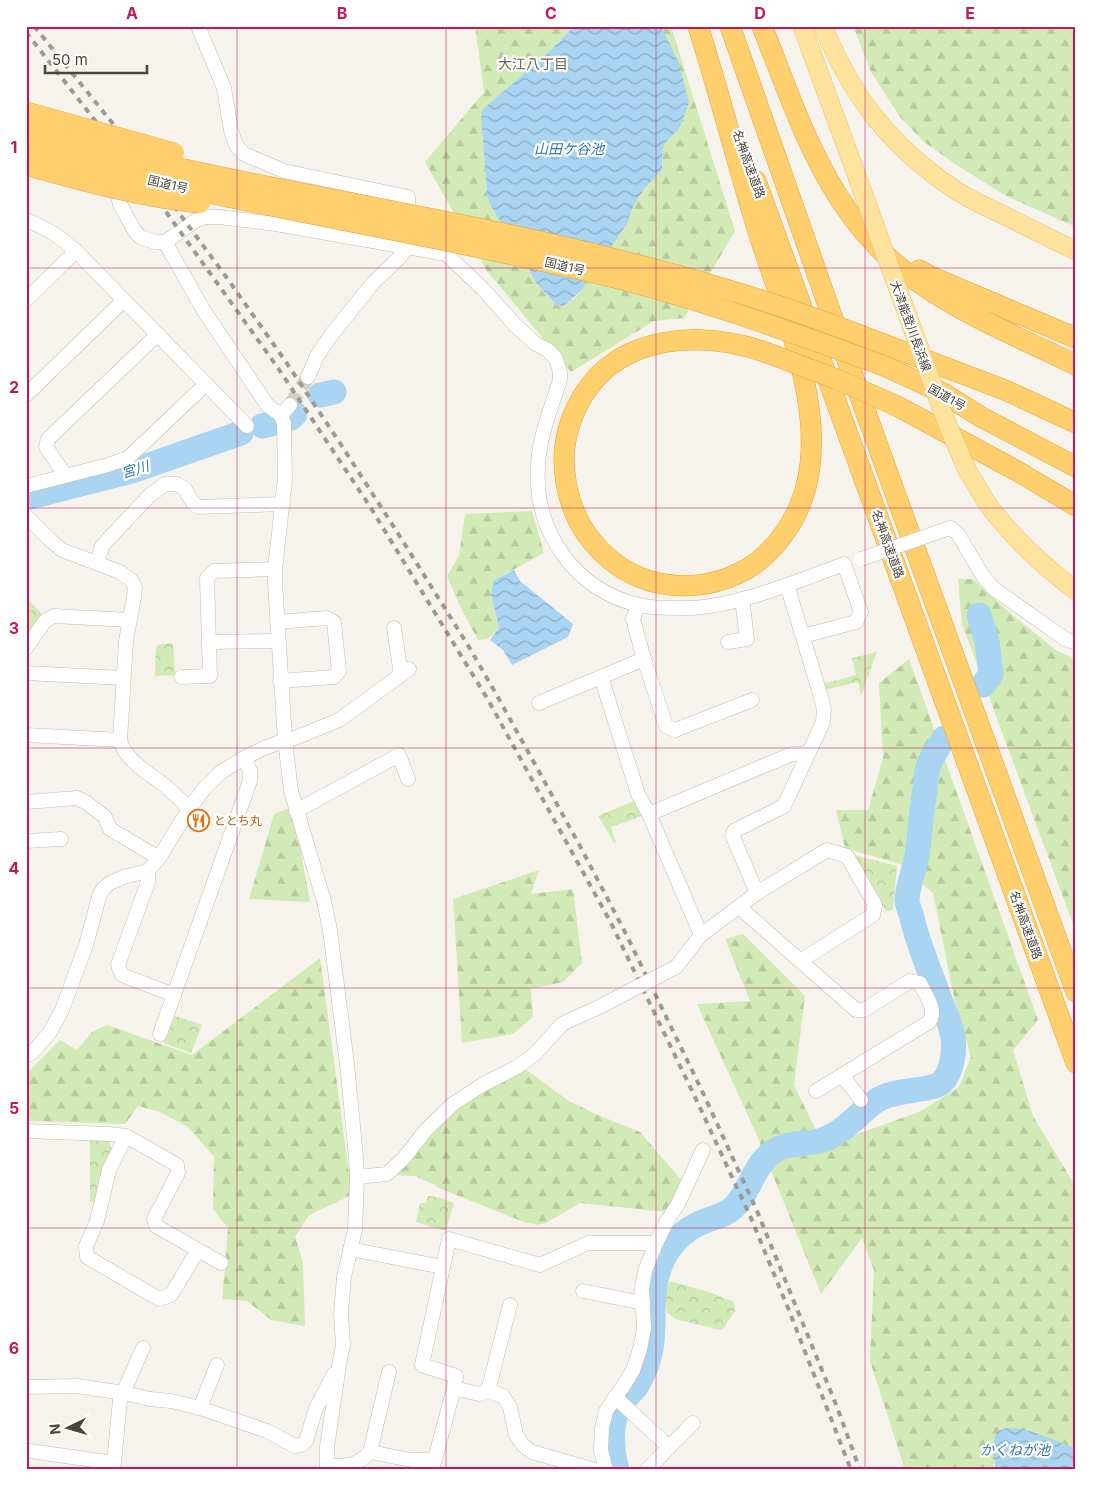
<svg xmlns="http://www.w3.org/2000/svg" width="1102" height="1496" viewBox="0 0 1102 1496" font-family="Inter,'Noto Sans JP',sans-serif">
<defs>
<pattern id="forest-firs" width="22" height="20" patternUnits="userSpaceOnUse" patternTransform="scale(1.25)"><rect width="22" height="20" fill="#d2eab5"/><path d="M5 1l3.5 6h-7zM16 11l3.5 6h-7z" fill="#b6ca9c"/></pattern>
<pattern id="park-crowns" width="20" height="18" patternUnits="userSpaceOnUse" patternTransform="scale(1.25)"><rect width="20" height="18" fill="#d2eab5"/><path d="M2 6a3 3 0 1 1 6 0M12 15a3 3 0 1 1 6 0" fill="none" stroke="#b6ca9c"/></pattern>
<pattern id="water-waves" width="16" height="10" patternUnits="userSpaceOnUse" patternTransform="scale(1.25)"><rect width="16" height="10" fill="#a9d4f2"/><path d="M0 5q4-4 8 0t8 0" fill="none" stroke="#8caec5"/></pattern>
</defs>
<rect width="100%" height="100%" fill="#f6f3ec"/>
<g fill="url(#forest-firs)">
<polygon points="475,26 574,26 552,49 489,104 481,116 487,194 530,273 544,293 556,305 574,299 581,291 627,224 633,207 644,189 662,170 663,146 680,127 661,26 671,26 735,231 684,318 654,321 571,372 487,271 425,162 484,92"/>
<polygon points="853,26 1076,26 1076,227 1006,196 958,166 924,142 900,117 871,72"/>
<polygon points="532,511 544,553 494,580 491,594 499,627 488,639 478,640 461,608 447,576 459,556 465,514"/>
<polygon points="958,579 973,579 1010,613 1057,651 1076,659 1076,932 962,624"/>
<polygon points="909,659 1038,1020 1013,1050 1033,1116 1076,1187 1076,1448 1063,1444 994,1464 995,1470 905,1470 870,1361 874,1270 862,1238 821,1294 755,1131 697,1004 750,1001 725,939 743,934 805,996 794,1085 825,1149 858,1134 921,1111 959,1087 971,1057 954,997 933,893 900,864 845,848 836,810 868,810 883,758 879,683"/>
<polygon points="293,807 310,902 249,899 274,814"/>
<polygon points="539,870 531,894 573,889 582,963 563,982 531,989 533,1017 513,1034 462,1043 453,899"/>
<polygon points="320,958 352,1195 309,1215 295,1237 303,1262 305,1326 271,1320 247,1301 222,1299 228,1228 213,1209 214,1157 188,1127 160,1112 138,1106 125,1124 26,1121 26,1074 60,1040 77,1050 92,1032 107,1025 192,1055"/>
<polygon points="522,1067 569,1101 598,1115 640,1132 683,1182 666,1212 580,1203 546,1223 538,1225 524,1222 436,1187 436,1185 414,1176 395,1175 428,1133 456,1107"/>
</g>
<g fill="url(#park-crowns)">
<polygon points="26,597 42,614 26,638"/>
<polygon points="173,643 175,675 155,676 156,647 161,644"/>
<polygon points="877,652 861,696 858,682 825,690 823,684 856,675 852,658"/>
<polygon points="634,801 642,816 611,827 616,843 614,843 598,816"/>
<polygon points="850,854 897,866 893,910 886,911"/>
<polygon points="173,1015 202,1025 191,1053 163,1043"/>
<polygon points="90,1139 108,1140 112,1149 100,1175 96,1203 90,1202"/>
<polygon points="428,1196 438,1197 454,1203 446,1230 441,1230 416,1222 420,1203 426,1203"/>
<polygon points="670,1281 712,1293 734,1302 735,1311 723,1329 720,1330 675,1319 667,1312 665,1291"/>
</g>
<g fill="url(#water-waves)">
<polygon points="574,26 661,26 679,63 689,103 680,127 663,146 662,170 644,189 633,207 627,224 581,291 566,304 563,306 556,305 537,284 490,204 487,194 481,116 483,109 489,104 552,49"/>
<polygon points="514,570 520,581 573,624 568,637 512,665 503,650 490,640 499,627 491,594 494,580"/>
<path d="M 1006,1428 C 1031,1427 1052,1441 1076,1448 L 1076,1470 L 995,1470 L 994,1440 L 997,1432 Z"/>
</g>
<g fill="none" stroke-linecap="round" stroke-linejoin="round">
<g stroke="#a9d4f2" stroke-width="25">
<polyline points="320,395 334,392"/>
<polyline points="291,418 295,414"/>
<polyline points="262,426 275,423"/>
<polyline points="26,498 132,471 241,433"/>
<polyline points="979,615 987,641 991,674 983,685"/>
<path d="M 617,1470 C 612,1451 609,1424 620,1406 C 624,1399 630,1394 635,1388 C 642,1378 647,1366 650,1354 C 657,1324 648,1297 660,1266 C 668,1245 684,1229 705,1221 C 715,1217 726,1215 734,1207 C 750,1192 753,1165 774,1151 C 788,1142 804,1145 819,1141 C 843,1135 857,1114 876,1101 C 894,1088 932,1092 942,1082 C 952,1073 955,1050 953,1038 C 951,1023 943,1008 938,994 C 928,967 917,941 911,914 C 910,910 907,905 907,900 C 907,889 915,868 917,855 C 920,833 921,811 925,790 C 926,782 926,774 928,767 C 931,757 939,747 944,738"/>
</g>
<polyline stroke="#d4d0c8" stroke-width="14" stroke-dasharray="14 7" stroke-linecap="butt" points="290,405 308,377"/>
<defs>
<g id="minor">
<polyline points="198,26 224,88 231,130 236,145 244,154 284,171 408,197 408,247 399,258 373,283 332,334 317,356 308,377"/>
<path d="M 110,183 L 118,196 L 120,204 L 134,230 L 140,237 L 155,242 L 165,242 L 195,221 L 205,217 L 219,217 L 276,224 L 446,254 L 483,289 L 515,325 L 536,344 L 548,350 L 556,359 L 560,372 L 560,380 C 551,409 539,436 538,467 C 534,532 575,590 639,605 C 656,609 674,608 692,608 C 741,605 798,581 844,564 L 861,612 L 856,622 L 803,636"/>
<path d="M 26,220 C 47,228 60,237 76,251 L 247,426"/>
<polyline points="165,242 204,311 268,406 281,415 284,424 285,479 275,569 275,582 285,740 291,791 324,901 330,930 347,1064 356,1157 357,1177 355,1230 344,1277 341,1314 343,1345 339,1365 327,1447 327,1470"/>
<polyline points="26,300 76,251"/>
<polyline points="26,395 124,300"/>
<polyline points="281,415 290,405"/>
<polyline points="65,475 46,447 48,439 158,334"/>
<polyline points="26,486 108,465 128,458 206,384"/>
<path d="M 26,516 L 49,539 L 62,550 L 120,572 L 131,580 L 135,587 L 134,597 L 126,641 L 120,740 C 125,759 145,771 160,782 C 171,790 180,799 189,809"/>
<polyline points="944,530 951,528 958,534 983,576 993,588 1065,639 1076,643"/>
<polyline points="97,563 102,546 150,495 165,484 177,484 185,489 193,503 198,507 283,504"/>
<polyline points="638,605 633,619 644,659 666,726 675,730 752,700"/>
<polyline points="277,622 327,618 334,622 339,671 334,677 280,681"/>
<polyline points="394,628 401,675"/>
<polyline points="209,642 278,641"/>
<polyline points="728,642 747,639 742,599"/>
<polyline points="26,648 45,621 54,616 129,620"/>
<polyline points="26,673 123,678"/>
<polyline points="181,677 210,676 207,578 214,571 275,569"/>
<polyline points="601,677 638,794 649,814 701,935 757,893 827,850 847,856 875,905 873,915 800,961"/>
<polyline points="539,703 644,659"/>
<polyline points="26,735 120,740"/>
<polyline points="26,802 77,798 87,803 105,817 110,829 159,858"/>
<polyline points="296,811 399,755 408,779"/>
<polyline points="649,814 792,754 808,753"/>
<polyline points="26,841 61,839"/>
<polyline points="148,871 148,882 118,965 122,975 174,995"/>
<polyline points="757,893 733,837 734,831 784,806 823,722 824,709 821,697 787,585"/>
<path d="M 739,907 L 856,1010 L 864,1010 L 910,981 L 920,983 C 925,994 938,1011 929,1022 L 816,1091"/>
<polyline points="676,967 701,935"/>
<polyline points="160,1034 250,781 250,770 244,758"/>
<polyline points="26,1056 34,1051 50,1032 62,1010 86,945 99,897 102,890 110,883 123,877 148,871 159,858 189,809 203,790 221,772 244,758 262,749 285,740 295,738 339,720 409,669"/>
<polyline points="842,1075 861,1100"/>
<polyline points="26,1131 109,1134 126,1136 177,1165 178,1173 154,1219 156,1226 221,1263"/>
<polyline points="126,1136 109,1170 97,1221 86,1246 87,1257 159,1299 171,1295 198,1250"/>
<polyline points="357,1177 387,1174 404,1158 426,1130 453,1104 482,1085 517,1067 535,1054 562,1024 601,1006"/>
<polyline points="350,1249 443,1267"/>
<polyline points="583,1291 643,1303"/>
<polyline points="26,1387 77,1386 124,1393 150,1399 171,1401 200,1408 267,1431 295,1446 301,1445 306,1441 316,1408 334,1374"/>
<polyline points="454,1388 456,1376 422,1365 449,1239 540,1265 588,1243 656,1243"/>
<polyline points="488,1391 510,1305"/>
<polyline points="615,1397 669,1447"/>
<polyline points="200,1408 217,1365"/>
<polyline points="30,1451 114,1463 120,1400 143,1348"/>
<polyline points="370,1452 389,1372"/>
<path d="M 327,1466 C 348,1465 354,1468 370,1452 L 411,1460 L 434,1460"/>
<polyline points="432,1470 454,1388 479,1394 488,1391 503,1396 510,1407 516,1435 523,1445 532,1452 595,1470"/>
<polyline points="606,1470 601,1450 602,1428 606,1411 626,1382 633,1370 640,1349 644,1329 642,1288 645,1271 656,1243 666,1223 678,1204 703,1150"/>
<polyline points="647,1470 693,1423"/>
</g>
<g id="major">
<polyline points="802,26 866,201"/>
<path d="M 823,26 C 852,97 890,146 954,189 C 968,199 985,206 1001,214 C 1026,226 1051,239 1076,251"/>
<path d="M 967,470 C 974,481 980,492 987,503 C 1012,538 1042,565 1076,591"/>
</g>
<g id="highway">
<path d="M 698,26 C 719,92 736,159 756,225 C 783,315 849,448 783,535 C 773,549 762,560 747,569 C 717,586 683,590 650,581 C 627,574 606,559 591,540 C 572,516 564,488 564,457 C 565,435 572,413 584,394 C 623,333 703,331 765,352"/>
<polyline points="730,26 866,413 1076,992"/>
<path d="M 762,26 C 801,124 828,217 918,282 C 966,316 1023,339 1076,365"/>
<polyline points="756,181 1076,1063"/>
<polyline points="919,270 934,278 1076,338"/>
<polyline points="873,340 1005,390 1076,423"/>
<polyline points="882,365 941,392 981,417 1076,467"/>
<polyline points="897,406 1017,471 1076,506"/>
</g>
</defs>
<use href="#minor" stroke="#c2bbae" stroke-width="15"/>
<use href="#major" stroke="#e6c16a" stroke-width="19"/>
<use href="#highway" stroke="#e0a43c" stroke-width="21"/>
<use href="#minor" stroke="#fff" stroke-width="14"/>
<use href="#major" stroke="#ffe39c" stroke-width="18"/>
<use href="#highway" stroke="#ffcf6e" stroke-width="20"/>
<g stroke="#9a9a9a" stroke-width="4" stroke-dasharray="6 6" stroke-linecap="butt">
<polyline points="34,26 114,125 227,278 286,362 338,440 399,535 469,647 495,692 580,846 627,936 704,1095 757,1211 837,1407 860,1470"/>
<polyline points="26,32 164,209 278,368 369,505 487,698 611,923 696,1099 751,1218 790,1313 851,1470"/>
</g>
<defs>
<g id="minor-bridge">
<polyline points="861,559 944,530"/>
<polyline points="601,1006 676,967"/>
</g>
<polyline id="major-bridge" points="866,201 946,421 967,470"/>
<g id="highway-bridge">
<polyline points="26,112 174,153"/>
<path d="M 26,129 C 185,176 349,200 511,235 C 590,252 668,271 745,295 C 788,308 831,324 873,340"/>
<path d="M 26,148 C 219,203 418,230 612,277 C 704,300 793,333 882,365"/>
<path d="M 26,165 C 82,181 142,197 200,203"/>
<polyline points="765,352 836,379 897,406"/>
</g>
</defs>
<use href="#minor-bridge" stroke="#c2bbae" stroke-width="15" stroke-linecap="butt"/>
<use href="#major-bridge" stroke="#e6c16a" stroke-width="19" stroke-linecap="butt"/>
<use href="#highway-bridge" stroke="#e0a43c" stroke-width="21" stroke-linecap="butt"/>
<use href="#minor-bridge" stroke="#fff" stroke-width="14"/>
<use href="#major-bridge" stroke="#ffe39c" stroke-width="18"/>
<use href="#highway-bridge" stroke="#ffcf6e" stroke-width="20"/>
</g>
<path fill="none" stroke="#c2185b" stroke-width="1" stroke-opacity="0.55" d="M 237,26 L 237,1470M 446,26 L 446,1470M 656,26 L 656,1470M 865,26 L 865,1470M 26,268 L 1076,268M 26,508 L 1076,508M 26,748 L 1076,748M 26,988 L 1076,988M 26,1228 L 1076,1228"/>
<defs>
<symbol id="restaurant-ring" viewBox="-11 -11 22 22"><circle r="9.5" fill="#fff" stroke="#e8710a" stroke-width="1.5"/><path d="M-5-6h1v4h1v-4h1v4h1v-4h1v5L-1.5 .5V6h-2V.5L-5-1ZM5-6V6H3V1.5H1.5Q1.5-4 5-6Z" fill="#e8710a"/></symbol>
</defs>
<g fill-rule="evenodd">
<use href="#restaurant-ring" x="186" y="808" width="25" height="25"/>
</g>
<g text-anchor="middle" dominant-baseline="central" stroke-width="4.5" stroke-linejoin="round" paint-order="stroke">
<g font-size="12" fill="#4b4439" stroke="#fff">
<text transform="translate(749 164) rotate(70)">名神高速道路</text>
<text transform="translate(168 184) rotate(13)">国道1号</text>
<text transform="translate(565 266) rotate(13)">国道1号</text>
<text transform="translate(911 326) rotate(70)">大津能登川長浜線</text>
<text transform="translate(947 397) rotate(29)">国道1号</text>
<text transform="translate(888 544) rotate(70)">名神高速道路</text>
<text transform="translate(1026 925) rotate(70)">名神高速道路</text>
</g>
<g font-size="12" fill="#c56008" stroke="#fff" text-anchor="start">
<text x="214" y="820">ととち丸</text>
</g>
<g font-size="14" fill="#6e6250" stroke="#fff">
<text x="533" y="63">大江八丁目</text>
</g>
<g font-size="14" font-style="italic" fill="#2e7ab2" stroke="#fff">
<text x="569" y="148">山田ケ谷池</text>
<text transform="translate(135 469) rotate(-17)">宮川</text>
<text x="1015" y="1449">かくねが池</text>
</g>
</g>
<rect width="1102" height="1496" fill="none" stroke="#ffffff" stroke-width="55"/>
<g transform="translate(68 1428) rotate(265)" stroke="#ffffff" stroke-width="4" paint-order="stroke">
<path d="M0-4L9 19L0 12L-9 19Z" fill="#4b4439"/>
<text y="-8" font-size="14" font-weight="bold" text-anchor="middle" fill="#4b4439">N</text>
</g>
<path d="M45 65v8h102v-8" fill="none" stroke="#4b4439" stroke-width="2.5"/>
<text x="52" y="65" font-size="15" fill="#4b4439" stroke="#ffffff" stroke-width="4" paint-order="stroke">50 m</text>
<rect x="28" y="28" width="1046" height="1440" fill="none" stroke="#c2185b" stroke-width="2"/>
<g font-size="16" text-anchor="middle" font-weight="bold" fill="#c2185b">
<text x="132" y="19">A</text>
<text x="342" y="19">B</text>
<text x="551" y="19">C</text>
<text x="760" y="19">D</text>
<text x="970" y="19">E</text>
<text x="14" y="153">1</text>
<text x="14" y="393">2</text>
<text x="14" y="634">3</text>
<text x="14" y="874">4</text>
<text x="14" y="1114">5</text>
<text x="14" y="1354">6</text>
</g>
</svg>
